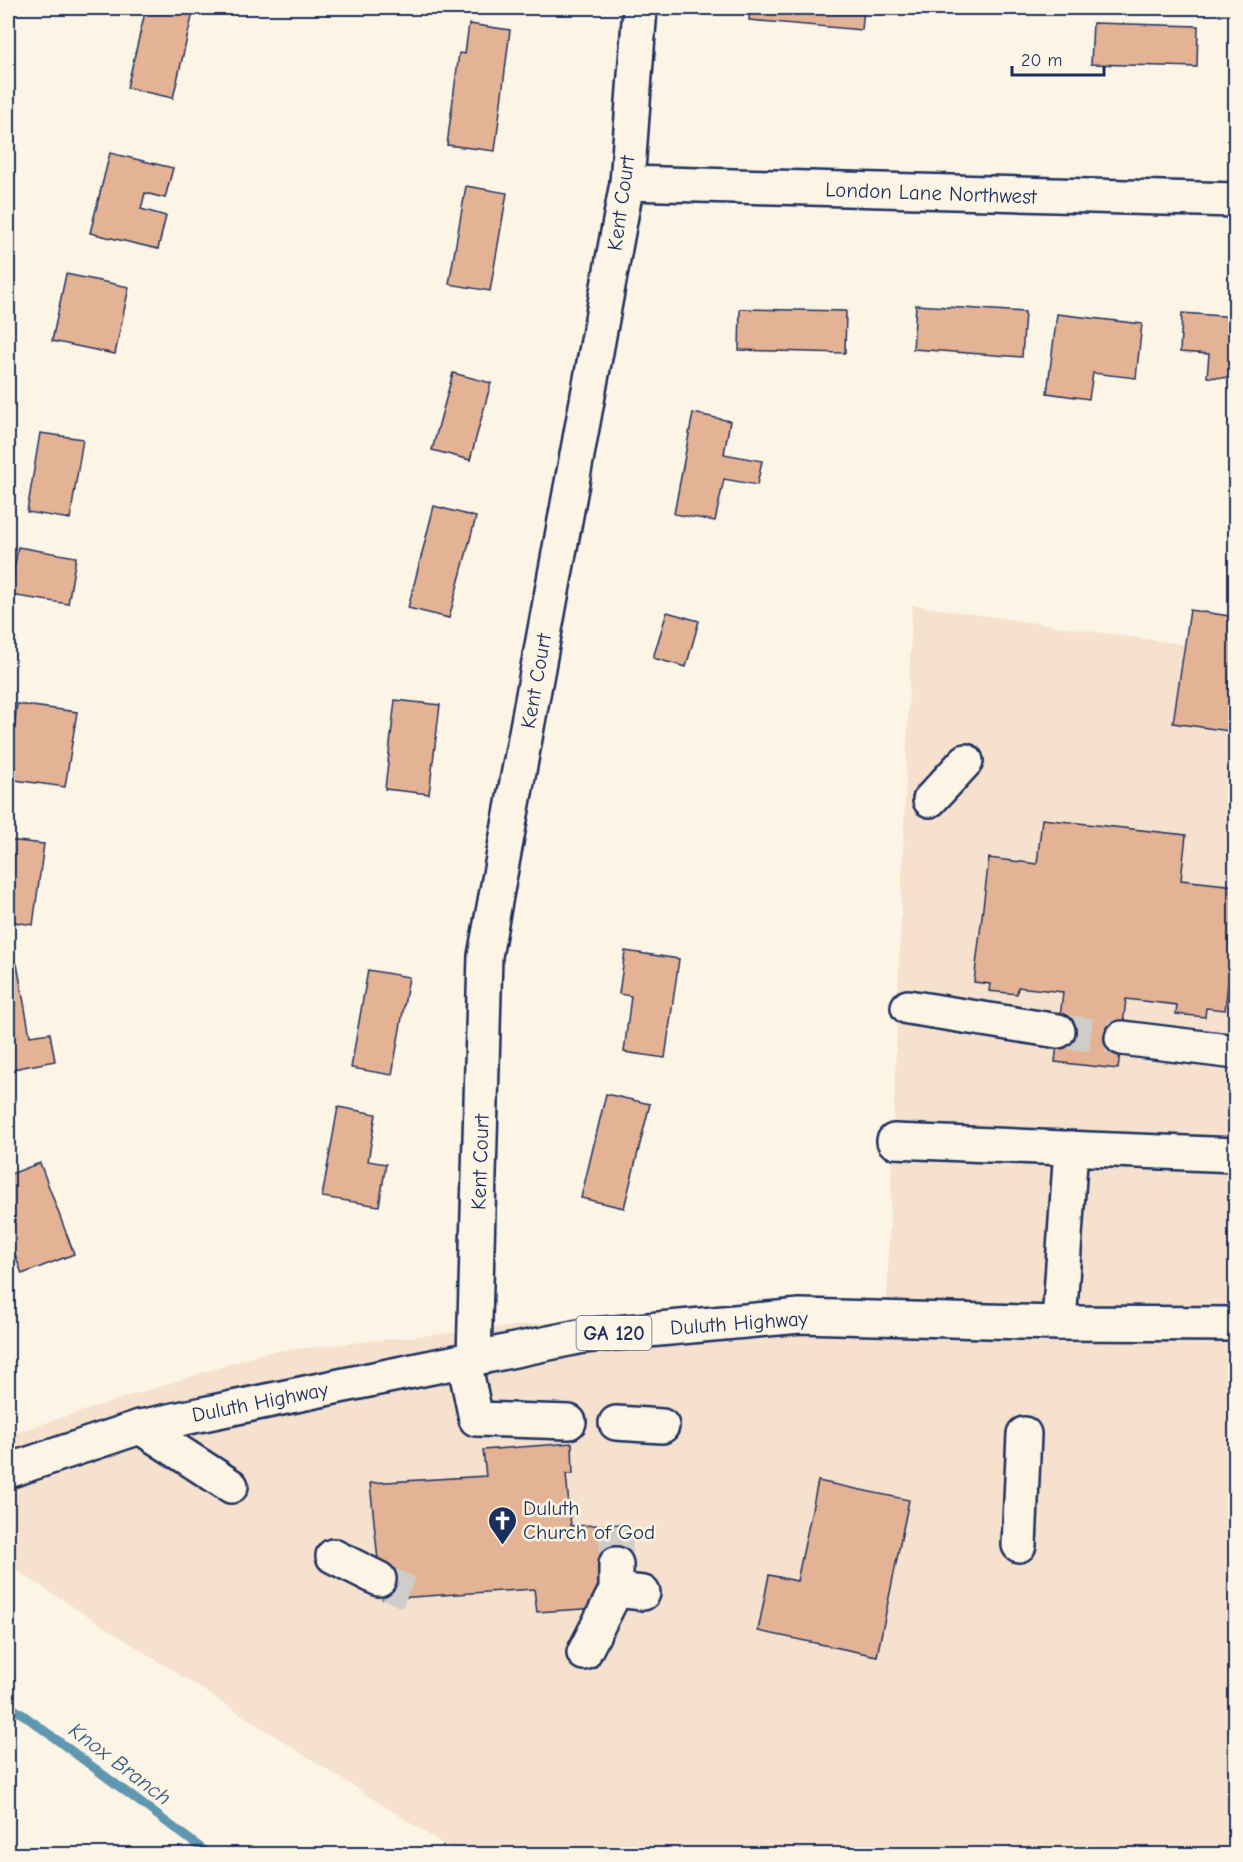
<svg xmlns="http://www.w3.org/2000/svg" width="1243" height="1862" viewBox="0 0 1243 1862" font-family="'Comic Neue',sans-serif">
<rect width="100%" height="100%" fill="#fcf5e5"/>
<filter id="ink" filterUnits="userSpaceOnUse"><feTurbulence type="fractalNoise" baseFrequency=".0167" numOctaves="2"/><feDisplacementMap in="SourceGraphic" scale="12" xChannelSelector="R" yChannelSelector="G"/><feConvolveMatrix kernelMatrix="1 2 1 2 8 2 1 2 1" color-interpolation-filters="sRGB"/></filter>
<g filter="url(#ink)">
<polygon fill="#f5e1cd" points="912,605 1235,652 1235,1854 459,1854 8,1565 8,1435 267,1352 648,1312 887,1301"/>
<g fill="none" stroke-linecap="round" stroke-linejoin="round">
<polyline stroke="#5f97b0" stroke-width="9" points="8,1705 25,1716 209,1854"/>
</g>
<g fill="#e4b396" stroke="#1b2f5e" stroke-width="1.5">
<polygon points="146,8 194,8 173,98 127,88"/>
<polygon points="750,8 864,8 862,30 749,20"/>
<polygon points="1093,23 1198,26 1197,67 1091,64"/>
<polygon points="469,24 510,30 495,151 447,145 459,53 465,54"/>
<rect x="1233" y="24" width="3" height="40"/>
<polygon points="110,153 173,168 165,198 145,193 141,209 166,216 158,249 90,233"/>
<polygon points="466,186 507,193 490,291 449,284"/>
<polygon points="66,274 129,287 115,354 52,341"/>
<polygon points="916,305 1025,312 1022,357 913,349"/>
<polygon points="740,309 846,311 845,353 739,350"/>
<polygon points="1182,313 1236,317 1236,357 1232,357 1230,378 1207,377 1209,354 1180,352"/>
<polygon points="1057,314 1142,324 1136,378 1093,373 1089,399 1047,393"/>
<polygon points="453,373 491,383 470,460 432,450"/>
<polygon points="693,413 730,421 724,454 762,461 757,485 724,479 715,521 674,514"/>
<polygon points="40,433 83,439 70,519 27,512"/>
<polygon points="434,506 476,517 449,618 408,608"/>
<polygon points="18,547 76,557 68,604 10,595"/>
<polygon points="1190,610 1236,617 1236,732 1173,723"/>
<polygon points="667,612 699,621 686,667 653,658"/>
<polygon points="395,700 440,705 429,794 385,789"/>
<polygon points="17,704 77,712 65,787 8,779"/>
<polygon points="1042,819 1186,835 1181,880 1236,886 1236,915 1225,1010 1206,1008 1205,1017 1176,1014 1177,1005 1126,999 1118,1069 1055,1062 1063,992 1018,987 1017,994 989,991 990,984 974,982 989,858 1037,864"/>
<polygon points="8,840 44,844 33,925 8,921"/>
<polygon points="625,951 679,959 665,1058 624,1052 631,996 619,994"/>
<polygon points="17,964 30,1036 50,1033 55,1061 8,1070 8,965"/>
<polygon points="368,970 409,977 392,1075 351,1068"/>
<polygon points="606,1094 650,1104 624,1208 581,1198"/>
<polygon points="338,1107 376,1114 368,1161 386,1164 379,1206 322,1197"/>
<polygon points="40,1163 74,1254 22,1274 8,1235 8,1175"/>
<polygon points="572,1443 573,1474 566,1474 571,1526 627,1524 628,1563 598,1565 598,1608 537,1612 534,1589 382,1599 370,1483 486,1476 483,1450"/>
<polygon points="818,1481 909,1500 877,1656 758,1631 769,1575 797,1581"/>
</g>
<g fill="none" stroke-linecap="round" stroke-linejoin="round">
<g stroke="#cfcdca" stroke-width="33" stroke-dasharray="33 16" stroke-linecap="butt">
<polyline points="1058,1031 1122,1038"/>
<polyline points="616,1525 616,1564"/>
<polyline points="379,1579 417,1597"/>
</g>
<defs>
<g id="minor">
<polyline points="627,183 1236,200"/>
<polyline points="930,800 966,761"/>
<polyline points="908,1007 1058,1031"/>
<polyline points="1122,1038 1236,1052"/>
<polyline points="894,1141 1236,1155"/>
<polyline points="1059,1323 1071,1148"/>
<polyline points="474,1358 485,956 627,183 640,8"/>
<polyline points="464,1361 476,1419 569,1422"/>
<polyline points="616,1423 662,1426"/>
<polyline points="140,1427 231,1486"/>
<polyline points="1019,1545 1024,1434"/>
<polyline points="333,1556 379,1579"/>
<polyline points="616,1590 643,1593"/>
<polyline points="584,1653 616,1590 616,1564"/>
</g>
<polyline id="major" points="8,1471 140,1427 583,1336 800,1316 1059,1323 1236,1324"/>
</defs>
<use href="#minor" stroke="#1b2f5e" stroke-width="38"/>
<use href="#major" stroke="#1b2f5e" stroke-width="38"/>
<use href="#minor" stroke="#fcf5e5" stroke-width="33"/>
<use href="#major" stroke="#fcf5e5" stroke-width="33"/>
</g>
</g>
<defs>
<symbol id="church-pin" viewBox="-11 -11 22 30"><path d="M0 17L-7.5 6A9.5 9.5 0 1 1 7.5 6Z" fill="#1b2f5e" stroke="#fcf5e5"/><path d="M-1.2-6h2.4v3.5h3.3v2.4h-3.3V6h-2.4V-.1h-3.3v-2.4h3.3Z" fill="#fff"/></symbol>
</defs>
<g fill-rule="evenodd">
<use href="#church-pin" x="486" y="1504" width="33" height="45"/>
</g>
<g text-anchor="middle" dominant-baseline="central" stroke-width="5" stroke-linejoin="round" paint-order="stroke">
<rect fill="#fcf5e5" stroke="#5e6a86" stroke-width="1.5" x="576.5" y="1316" width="75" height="34" rx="4.5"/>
<g font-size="20" font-weight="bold" fill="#1b2f5e">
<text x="614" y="1333">GA 120</text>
</g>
<g font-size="21" fill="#1b2f5e" stroke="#fcf5e5">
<text transform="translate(931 193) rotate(2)">London Lane Northwest</text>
<text transform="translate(621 203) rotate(-82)">Kent Court</text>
<text transform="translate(536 681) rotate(-80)">Kent Court</text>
<text transform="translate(480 1162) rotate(-88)">Kent Court</text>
<text transform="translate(739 1323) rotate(-4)">Duluth Highway</text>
<text transform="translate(260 1402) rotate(-11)">Duluth Highway</text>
</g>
<g font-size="21" fill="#1b2f5e" stroke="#fcf5e5" text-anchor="start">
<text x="523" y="1508">Duluth<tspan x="523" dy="24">Church of God</tspan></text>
</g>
<g font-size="22" font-style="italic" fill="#375a80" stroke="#fcf5e5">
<text transform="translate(120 1764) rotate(37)">Knox Branch</text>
</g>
</g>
<rect width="1243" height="1862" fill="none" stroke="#fcf5e5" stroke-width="30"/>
<rect x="15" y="15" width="1213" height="1832" fill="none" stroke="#1b2f5e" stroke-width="2" filter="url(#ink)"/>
<path d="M1012 66v9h92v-9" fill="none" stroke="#1b2f5e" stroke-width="3"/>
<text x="1021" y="66" font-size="18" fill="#1b2f5e" stroke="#fcf5e5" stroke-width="4.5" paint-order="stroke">20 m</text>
</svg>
